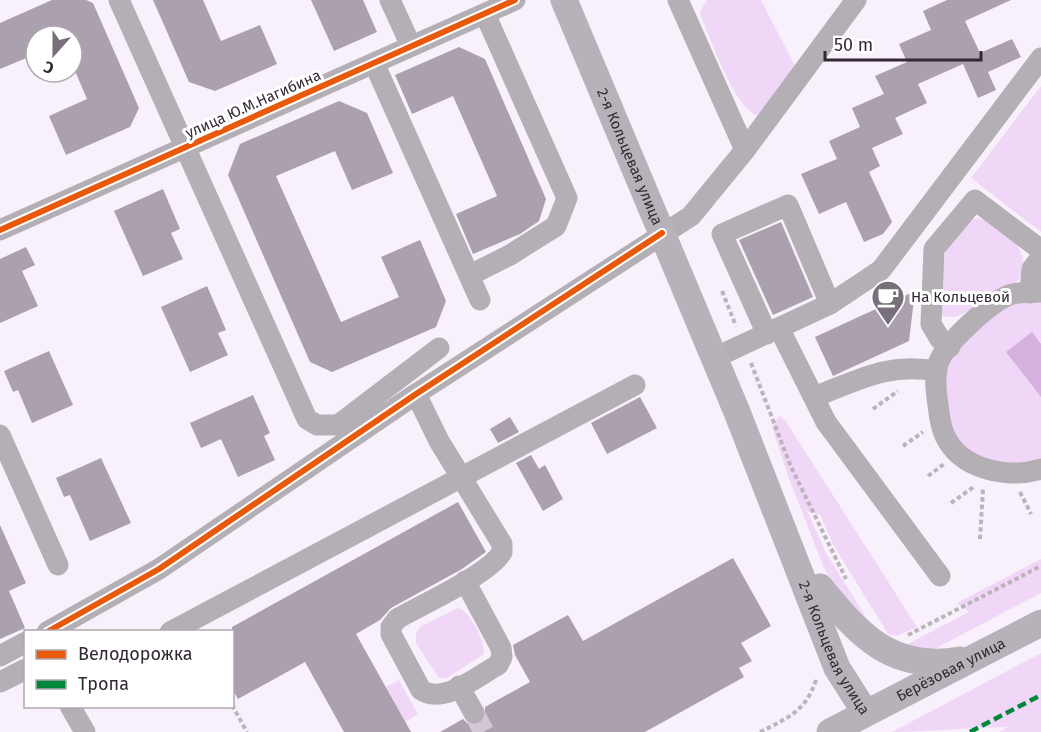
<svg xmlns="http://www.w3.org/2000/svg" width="1041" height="732" viewBox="0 0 1041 732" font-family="'Fira Sans',sans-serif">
<rect width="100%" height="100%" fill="#f8f0fa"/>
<g fill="#f1d7f7">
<path d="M 707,0 L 761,0 L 796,68 L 760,116 C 736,113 711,39 701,17 L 700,12 Z"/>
<polygon points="1041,86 1041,232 971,178"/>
<path d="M 978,218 C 992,221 998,227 1009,236 C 1024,250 1032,274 1010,287 C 1005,290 998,290 993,293 C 975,304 962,323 940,315 C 942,283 937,227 978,218 Z"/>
<polygon points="1041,300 1041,461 1005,465 966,450 952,433 947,413 945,366 963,342 992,316 1013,303"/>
<polygon points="779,416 785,420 917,627 896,636 888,634 834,546 820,515 807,511 826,553 872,627 838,591 824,568 788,476 772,427"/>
<polygon points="1041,559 1041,593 927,653 898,649 969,612 957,603"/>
<path d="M 458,608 C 471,612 485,641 484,654 L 447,678 L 439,678 L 416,643 L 416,634 L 421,626 Z"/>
<path d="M 1041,653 L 1041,732 L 999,732 L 1008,727 C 969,727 932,732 892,732 Z"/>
<polygon points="399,680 418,714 405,722 386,687"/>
</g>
<polygon fill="#d4b2dd" points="1032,332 1041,344 1041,397 1006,352"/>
<g fill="#aba0ae">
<polygon points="52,0 86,0 93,3 139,108 130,127 66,155 49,116 87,99 72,64 72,36 36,36 36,54 0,69 0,23"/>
<polygon points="153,0 203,0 221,41 260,25 277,64 215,91 189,82"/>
<polygon points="311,0 363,0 377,32 334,51"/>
<polygon points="947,0 1011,0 965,21 980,53 1012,39 1021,57 988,72 996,90 978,98 963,64 918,84 927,103 895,118 903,134 872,148 880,166 869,172 892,222 883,234 864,242 846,202 819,214 801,174 837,159 829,141 860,127 852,108 884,94 875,76 907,62 899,44 931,30 923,11"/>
<polygon points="459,47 485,59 546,199 539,221 520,234 473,254 456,214 497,196 453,96 412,114 395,75"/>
<polygon points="339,101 367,113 393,173 352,190 335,151 276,176 341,322 399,297 381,257 420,240 446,301 436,327 332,372 310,362 228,175 240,144"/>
<polygon points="163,189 180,229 171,233 183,259 143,276 114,211"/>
<polygon points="781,222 813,297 773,315 739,240"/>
<polygon points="26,247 35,265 22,271 38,306 0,323 0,259"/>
<polygon points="207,286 226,330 218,333 228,355 190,372 161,307"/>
<polygon points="915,291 909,341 833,376 815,337"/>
<polygon points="49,351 73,405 32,423 18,390 13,392 4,371"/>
<polygon points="253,395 270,433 264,436 275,460 238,477 221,439 201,448 190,423"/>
<polygon points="640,397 657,428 607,454 591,423"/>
<polygon points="510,417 519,432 498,443 490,429"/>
<polygon points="531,455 539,469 545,465 563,499 543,511 516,463"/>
<polygon points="101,458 131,523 90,541 70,495 64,497 56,478"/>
<polygon points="458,502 486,552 462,569 391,608 380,620 356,634 411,732 344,732 305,662 238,699 232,689 232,627"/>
<polygon points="0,525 26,583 9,591 25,628 0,639"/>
<polygon points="733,558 771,626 741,643 752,661 739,668 744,677 645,732 440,732 463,719 468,724 480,724 485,719 485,707 530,682 515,655 513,645 568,615 583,641"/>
</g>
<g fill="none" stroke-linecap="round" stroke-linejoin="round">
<polyline stroke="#d1c8d3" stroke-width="21" stroke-dasharray="21 10" stroke-linecap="butt" points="474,713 484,732"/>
<g stroke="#bbb5bb" stroke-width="4" stroke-dasharray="4.5 3" stroke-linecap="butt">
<polyline points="722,291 736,326"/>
<polyline points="751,363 791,467 846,579"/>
<polyline points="873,409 898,391"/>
<polyline points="903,446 923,432"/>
<polyline points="928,476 944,464"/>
<polyline points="1020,492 1031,514"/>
<polyline points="951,503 975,486"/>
<polyline points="980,539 983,489"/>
<polyline points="908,635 1041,566"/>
<polyline points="232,705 247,732"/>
<path d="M 760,732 C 788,718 806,711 816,680"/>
</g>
<g stroke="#b4afb5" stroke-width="21">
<polyline points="119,0 307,419 317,425 338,425 439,348"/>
<polyline points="390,0 411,46"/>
<polyline points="678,0 745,150"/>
<polyline points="374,63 480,300"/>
<polyline points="0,230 515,0"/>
<polyline points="470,275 510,255 556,226 567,198 485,14"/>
<path d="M 1041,292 C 1032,292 1018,292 1009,295 C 990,303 944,344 938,364 C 934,377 936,392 938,405 C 939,415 941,427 945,436 C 961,470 1008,479 1041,469"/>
<polyline points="1030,293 1032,269 1041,257"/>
<polyline points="830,304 881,270 1041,58"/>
<polyline points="779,328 826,422 940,576"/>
<polyline points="950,347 940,339 931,324 934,249 975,200 1041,250"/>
<polyline points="714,358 830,304 788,205 722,234 767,334"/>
<path d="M 416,394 L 439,441 L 502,544 L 502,552 C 490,574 421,605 397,619 L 391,627 L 391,634 L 421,690 C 444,705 477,676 498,665 L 502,657 L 501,648 L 465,581"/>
<path d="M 814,397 C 859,380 888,362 937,371"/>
<polyline points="0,435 58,565"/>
<polyline points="47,632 159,569 416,394 691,216 745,150 856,0"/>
<polyline points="170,632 635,385"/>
<polyline points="0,656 26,642"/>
<polyline points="0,682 26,669"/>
<polyline points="459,686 474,713"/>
<polyline points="70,706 85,732"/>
</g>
<g stroke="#b7b2b9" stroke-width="27">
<path id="s1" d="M 564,0 L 737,412 L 837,668 L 865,712"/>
<path d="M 820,587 C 859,635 892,672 960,660"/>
<path id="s2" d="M 830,732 L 1041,623"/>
</g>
<polyline stroke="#00873e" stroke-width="4.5" stroke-dasharray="9 4.5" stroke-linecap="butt" points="970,732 1041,695"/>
<defs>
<g id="cycleway">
<polyline points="0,230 515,0"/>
<polyline points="47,632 159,569 416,394 662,233"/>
</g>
</defs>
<use href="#cycleway" stroke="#fff" stroke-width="10"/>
<use href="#cycleway" stroke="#e8590c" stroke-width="6"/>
</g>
<defs>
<symbol id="cafe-pin" viewBox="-11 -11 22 30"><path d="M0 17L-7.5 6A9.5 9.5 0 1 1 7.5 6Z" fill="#786f7a" stroke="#fff"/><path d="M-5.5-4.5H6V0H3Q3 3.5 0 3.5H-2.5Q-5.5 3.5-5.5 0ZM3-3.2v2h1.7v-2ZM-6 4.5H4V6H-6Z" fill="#fff"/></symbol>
</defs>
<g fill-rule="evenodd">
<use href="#cafe-pin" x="869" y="278" width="38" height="52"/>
</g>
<g text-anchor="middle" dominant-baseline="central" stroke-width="6" stroke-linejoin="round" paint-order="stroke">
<g font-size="15" fill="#332935" stroke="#fff">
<text transform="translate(253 104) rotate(-24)">улица Ю.М.Нагибина</text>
<text stroke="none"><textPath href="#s1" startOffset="170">2-я Кольцевая улица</textPath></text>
<text stroke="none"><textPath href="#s1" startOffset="702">2-я Кольцевая улица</textPath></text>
<text stroke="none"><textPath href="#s2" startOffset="136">Берёзовая улица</textPath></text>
</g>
<g font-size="15" fill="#332935" stroke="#fff" text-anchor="start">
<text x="911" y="297">На Кольцевой</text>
</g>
</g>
<rect x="24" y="630" width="210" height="78" fill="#ffffff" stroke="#ada9ae" stroke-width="1.5"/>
<rect x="36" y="650" width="30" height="9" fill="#e8590c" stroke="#ada9ae" stroke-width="1.5"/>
<text x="78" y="660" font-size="18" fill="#332935">Велодорожка</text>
<rect x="36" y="680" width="30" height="9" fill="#00873e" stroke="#ada9ae" stroke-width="1.5"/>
<text x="78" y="690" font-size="18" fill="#332935">Тропа</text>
<g transform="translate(54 54) rotate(201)"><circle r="28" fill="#ffffff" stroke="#ada9ae" stroke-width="1.5"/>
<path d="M0-4.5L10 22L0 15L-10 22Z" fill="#786f7a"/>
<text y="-9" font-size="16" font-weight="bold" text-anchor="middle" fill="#332935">С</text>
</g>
<path d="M825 51v9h156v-9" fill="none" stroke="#332935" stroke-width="3"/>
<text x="834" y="51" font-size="18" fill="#332935" stroke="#ffffff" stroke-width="4.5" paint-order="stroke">50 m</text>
</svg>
